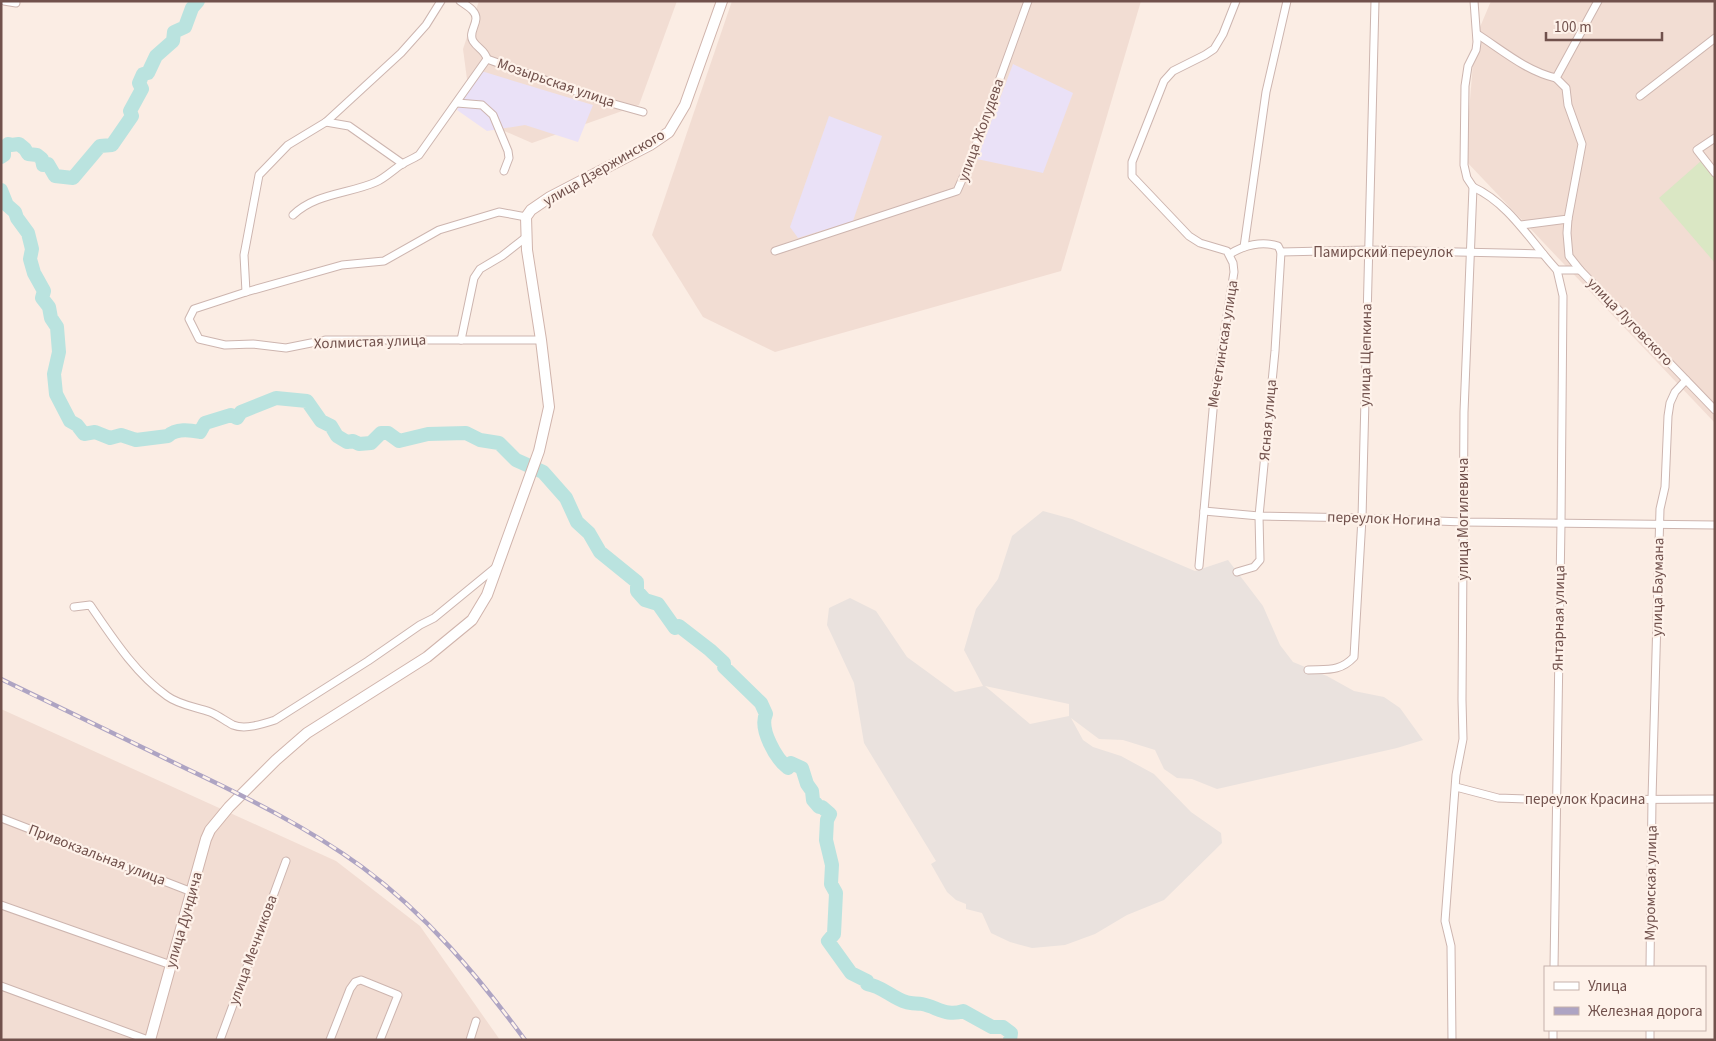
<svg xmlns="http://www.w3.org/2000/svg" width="1716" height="1041" viewBox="0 0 1716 1041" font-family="'Source Sans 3',sans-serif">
<rect width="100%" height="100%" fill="#fbede4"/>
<g fill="#f2ddd3">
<polygon points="479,1 677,1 639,105 532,143 472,117 463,49"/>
<polygon points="732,1 1141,1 1061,271 775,352 703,317 652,235"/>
<polygon points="1491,1 1715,1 1715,423 1465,160 1475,39"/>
<polygon points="1,709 336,861 420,926 500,1040 1,1040"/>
</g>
<path fill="#eae2de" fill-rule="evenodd" d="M 1043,511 L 1072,519 L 1195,571 L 1228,560 L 1263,606 L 1280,645 L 1293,662 L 1327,676 L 1354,691 L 1384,697 L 1400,708 L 1423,740 L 1397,748 L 1217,789 L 1192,779 L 1177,778 L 1164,769 L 1155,750 L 1123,740 L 1099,739 L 1071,718 L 1083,740 L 1093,747 L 1121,756 L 1154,774 L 1191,812 L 1221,833 L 1222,843 L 1164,900 L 1127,915 L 1095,934 L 1065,945 L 1032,948 L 1010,942 L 991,933 L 982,913 L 966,909 L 966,904 L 956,900 L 947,892 L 931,864 L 936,861 L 864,743 L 854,683 L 827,625 L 829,608 L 850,598 L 876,611 L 907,657 L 955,692 L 983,686 L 964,650 L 976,609 L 998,579 L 1012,536 ZM 985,686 L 1069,704 L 1069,716 L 1030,724 Z"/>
<g fill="#eae1f7">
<polygon points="1013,64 1073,93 1043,173 977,159"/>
<polygon points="478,70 593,105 578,142 525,125 487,131 457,110"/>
<polygon points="829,116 882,136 853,221 798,238 790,227"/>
</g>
<polygon fill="#dae7c4" points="1701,161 1715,177 1715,263 1659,198"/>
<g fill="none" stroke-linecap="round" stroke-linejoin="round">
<g stroke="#bae3df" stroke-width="14">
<polyline points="1,157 4,155 4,148 8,144 11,145 19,144 25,149 28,154 37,155 42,159 43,165 48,164 55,176 73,178 100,146 112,145 132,116 130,111 142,89 139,83 143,74 148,73 156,56 173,41 174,32 185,27 192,8 198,1"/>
<path d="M 1,190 L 7,205 L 15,212 L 17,218 L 28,233 L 32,249 L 30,259 L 34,273 L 44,291 L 42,298 L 49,307 L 51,318 L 57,327 L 59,352 L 54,374 L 56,394 L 70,421 L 77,425 L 84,434 L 95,432 L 110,438 L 121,435 L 136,440 L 168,436 C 176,428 190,430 200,432 L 205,423 L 231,415 L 237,418 L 241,412 L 276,398 L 307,401 L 321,421 L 331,426 L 337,436 L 347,442 L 353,441 L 359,444 L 371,443 L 381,433 L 388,433 L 399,441 L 428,434 L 466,433 L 480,440 L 499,443 L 516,460 L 543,472 L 566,498 L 577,522 L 589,533 L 600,552 L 637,582 L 637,591 L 645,600 L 658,604 L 675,628 L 679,626 L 710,650 L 724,663 L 724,667 L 761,703 L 766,714 C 759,729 776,759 788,768 L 791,763 L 802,768 L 807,784 L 812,791 L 813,800 L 819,807 L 822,807 L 830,814 L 827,820 L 826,840 L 832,865 L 831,884 L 836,893 L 834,934 L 828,941 L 851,973 L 867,981 L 867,984 C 882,986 892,998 906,1002 C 911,1004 917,1003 922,1004 C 937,1007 947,1017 963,1011 L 992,1027 L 1003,1027 L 1011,1033 L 1010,1040"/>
</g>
<defs>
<g id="street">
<polyline points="4,1 16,3"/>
<path d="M 460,1 C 464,4 470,7 473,11 C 482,21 467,31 473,41 C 478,49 485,50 487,59"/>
<path d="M 1477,34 C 1502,50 1526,71 1556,78"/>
<polyline points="1640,96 1715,38"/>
<polyline points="457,103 482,105 493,115 508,151 509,158 504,171"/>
<polyline points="326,122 349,126 403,164"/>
<polyline points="1715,138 1697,150 1715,173"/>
<path d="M 1473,187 C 1510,204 1530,241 1557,270 L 1580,270 L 1715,410"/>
<path d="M 293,215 C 316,193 349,194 376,182 C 385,178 393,170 402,164 C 407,161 413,159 419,155 L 487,59 L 600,100 L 643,112"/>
<polyline points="526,217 499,212 439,230 384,261 342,265 246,292 194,309 189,319 199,339 225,345 253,344 286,348 326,340 541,340"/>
<polyline points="1568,219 1567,233 1569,256 1580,270"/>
<polyline points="1521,225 1568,219 1582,144 1568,105 1566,88 1556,78 1598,1"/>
<polyline points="1244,247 1266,92 1287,1"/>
<polyline points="775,251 957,191 969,164 1028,1"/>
<polyline points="1281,252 1368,250 1543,254"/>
<path d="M 1230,254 C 1244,245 1262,241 1278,246 L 1281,252"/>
<polyline points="246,292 244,255 259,175 288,145 326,122 401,53 426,25 441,1"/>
<polyline points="461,340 474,278 480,269 502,256 525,238"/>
<polyline points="1204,511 1259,516 1362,518 1463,522 1715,525"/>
<polyline points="1199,566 1214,399 1234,272 1233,263 1227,251 1200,243 1189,236 1132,176 1132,162 1164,81 1173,71 1205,55 1214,49 1223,34 1236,1"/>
<polyline points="1237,572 1254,567 1260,560 1259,516 1275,351 1281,252"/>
<path d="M 74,607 L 90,605 C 112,637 135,673 167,696 C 179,705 196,707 210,712 C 218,715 225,721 233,725 C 245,730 263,724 275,720 L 368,661 L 420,625 L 434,618 L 495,568"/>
<path d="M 1308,670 C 1327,669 1340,672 1354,657 L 1362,518 L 1375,1"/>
<polyline points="1456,787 1498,798 1555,800 1715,799"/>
<polyline points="1,818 192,892"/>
<polyline points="1,905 171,965"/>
<polyline points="1554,967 1561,523 1563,296 1557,270"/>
<polyline points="1650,967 1652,799 1660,509 1665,487 1668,416 1670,403 1675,392 1686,380"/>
<polyline points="1,986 148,1040"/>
<polyline points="220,1040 286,861"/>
<polyline points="330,1040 350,989 355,982 361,980 398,995 380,1040"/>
<polyline points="470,1040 476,1021"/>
<polyline points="1452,1040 1451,946 1445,921 1456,775 1463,739 1462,700 1464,412 1473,187 1467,178 1464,165 1465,86 1468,66 1476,50 1477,42 1474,1"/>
<polyline points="1553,1040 1553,1030"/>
<polyline points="1650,1040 1650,1030"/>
</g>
<polyline id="secondary" points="150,1040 206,839 210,830 229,807 276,760 307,733 427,657 472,620 487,595 539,451 549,407 541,340 527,250 526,217 531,210 550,197 650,145 669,132 685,105 722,1"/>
</defs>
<use href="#street" stroke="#cdb5af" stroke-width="9"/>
<use href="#secondary" stroke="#d0b4ac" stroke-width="12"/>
<use href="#street" stroke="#fff" stroke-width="7"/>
<use href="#secondary" stroke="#fff" stroke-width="10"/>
<defs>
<path id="rail" d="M 1,679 C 62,709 124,738 185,768 C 246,797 307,827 362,867 C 426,914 478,976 525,1040"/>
</defs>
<use href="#rail" stroke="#aea4c3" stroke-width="4.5"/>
<use href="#rail" stroke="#fef2ea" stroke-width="2.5" stroke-dasharray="8" stroke-linecap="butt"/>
</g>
<g text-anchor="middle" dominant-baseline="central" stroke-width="4.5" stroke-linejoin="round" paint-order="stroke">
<g font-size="15" fill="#71514c" stroke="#fef2ea">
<text transform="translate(556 83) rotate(19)">Мозырьская улица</text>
<text transform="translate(981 130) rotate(-70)">улица Жолудева</text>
<text transform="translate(604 168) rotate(-30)">улица Дзержинского</text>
<text x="1383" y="252">Памирский переулок</text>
<text transform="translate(1630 322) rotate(46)">улица Луговского</text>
<text transform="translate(370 342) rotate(-2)">Холмистая улица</text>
<text transform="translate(1223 344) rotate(-81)">Мечетинская улица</text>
<text transform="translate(1366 355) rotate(-89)">улица Щепкина</text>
<text transform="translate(1268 420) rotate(-85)">Ясная улица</text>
<text transform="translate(1384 519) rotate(2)">переулок Ногина</text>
<text transform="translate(1463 519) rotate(-90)">улица Могилевича</text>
<text transform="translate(1658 587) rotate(-89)">улица Баумана</text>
<text transform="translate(1559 618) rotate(-89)">Янтарная улица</text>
<text x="1585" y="799">переулок Красина</text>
<text transform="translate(97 855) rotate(21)">Привокзальная улица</text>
<text transform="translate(1651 883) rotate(-89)">Муромская улица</text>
<text transform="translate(184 920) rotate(-74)">улица Дундича</text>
<text transform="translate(253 950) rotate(-70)">улица Мечникова</text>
</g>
</g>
<rect width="1716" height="1041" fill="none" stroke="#71514c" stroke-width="5"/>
<rect x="1544" y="966" width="162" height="65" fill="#fef2ea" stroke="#c6b2ab"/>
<rect x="1554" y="982" width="25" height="8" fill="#ffffff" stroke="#c6b2ab"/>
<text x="1588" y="991" font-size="15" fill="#71514c">Улица</text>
<rect x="1554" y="1007" width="25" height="8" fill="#aea4c3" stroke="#c6b2ab"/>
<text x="1588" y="1016" font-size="15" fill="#71514c">Железная дорога</text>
<path d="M1546 32v8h116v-8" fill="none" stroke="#71514c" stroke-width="2.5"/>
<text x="1554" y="32" font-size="15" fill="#71514c" stroke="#fef2ea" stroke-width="4" paint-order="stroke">100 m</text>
</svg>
